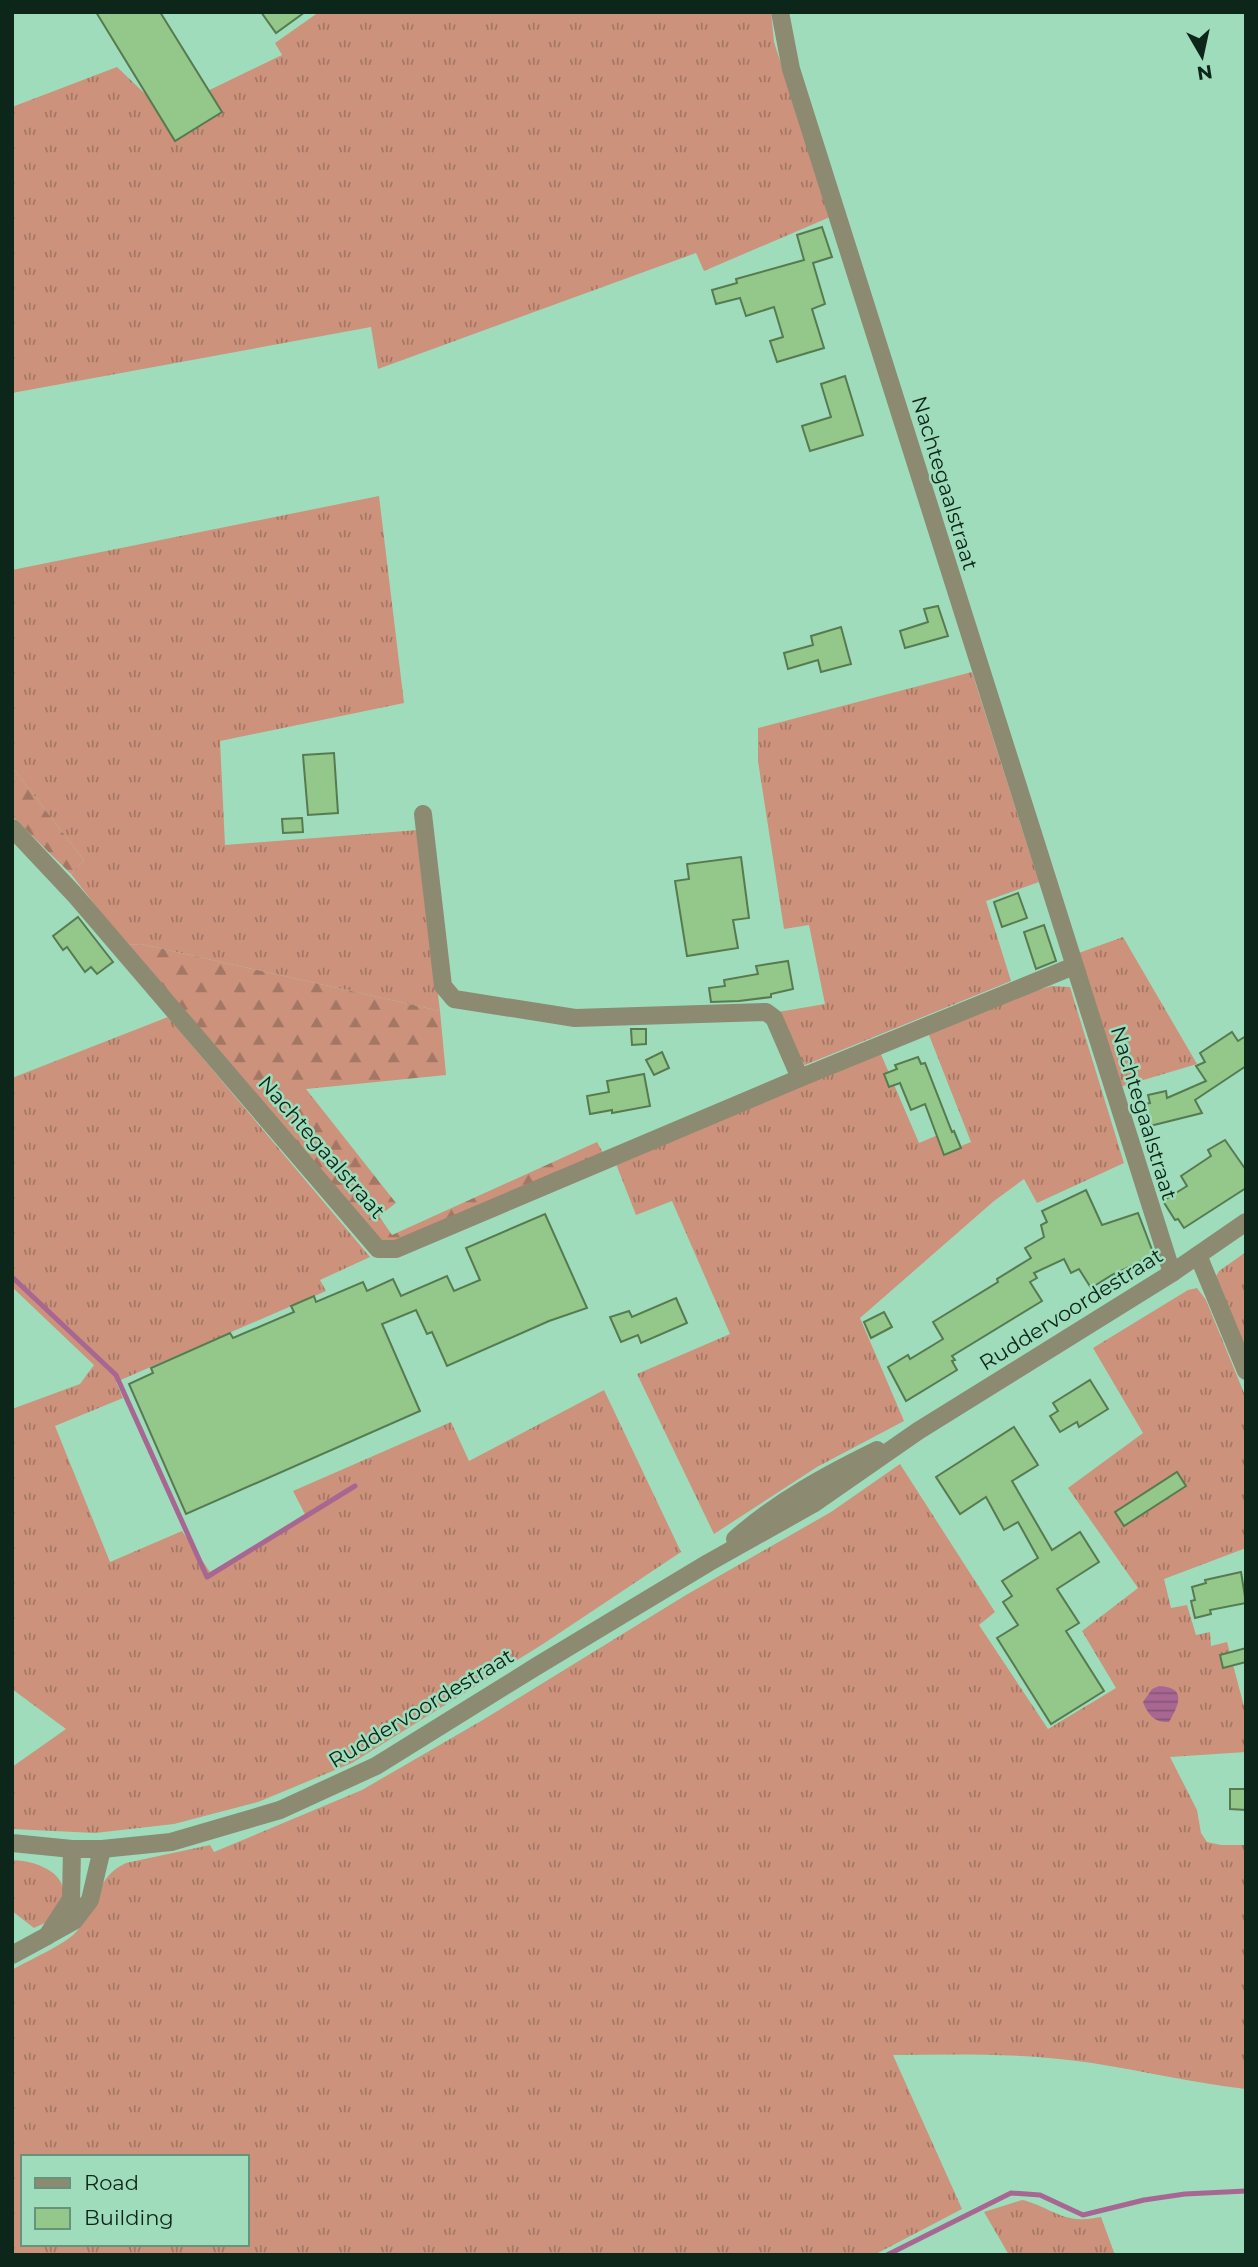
<svg xmlns="http://www.w3.org/2000/svg" width="1258" height="2267" viewBox="0 0 1258 2267" font-family="Montserrat,sans-serif">
<defs>
<pattern id="grass-tufts" width="24" height="20" patternUnits="userSpaceOnUse" patternTransform="scale(1.75)"><rect width="24" height="20" fill="#cc927c"/><path d="M3 7l-1-3M5 7V3M7 7l1-3M15 17l-1-3M17 17v-4M19 17l1-3" fill="none" stroke="#a47765"/></pattern>
<pattern id="forest-firs" width="22" height="20" patternUnits="userSpaceOnUse" patternTransform="scale(1.75)"><rect width="22" height="20" fill="#cc927c"/><path d="M5 1l3.5 6h-7zM16 11l3.5 6h-7z" fill="#a47765"/></pattern>
<pattern id="water-rules" width="6" height="5" patternUnits="userSpaceOnUse" patternTransform="scale(1.75)"><rect width="6" height="5" fill="#a86792"/><path d="M0 2.5h6" fill="none" stroke="#875576"/></pattern>
</defs>
<rect width="100%" height="100%" fill="#9fdcbb"/>
<g fill="url(#grass-tufts)" fill-rule="evenodd">
<polygon points="319,12 771,12 774,42 830,217 704,271 696,253 378,369 371,327 12,393 12,107 117,67 164,112 282,55 275,43"/>
<polygon points="379,496 404,703 220,741 225,845 418,830 440,1011 141,944 126,945 71,874 84,860 12,767 12,570"/>
<polygon points="972,672 1039,882 986,901 1011,981 805,1065 794,1048 778,1012 825,1004 809,925 784,929 758,761 758,728"/>
<polygon points="1123,937 1197,1064 1120,1087 1076,954"/>
<polygon points="1052,986 1070,987 1124,1163 1037,1203 1024,1179 994,1201 860,1318 904,1421 817,1467 714,1534 637,1374 730,1334 672,1201 636,1215 616,1164 880,1052 919,1143 945,1132 951,1150 971,1142 927,1030 1004,1000"/>
<polygon points="168,1017 370,1257 320,1280 326,1291 116,1382 123,1398 55,1426 110,1562 182,1531 210,1572 306,1516 293,1491 451,1422 469,1461 604,1390 681,1552 543,1644 352,1763 258,1802 174,1824 95,1833 12,1829 12,1767 66,1729 12,1689 12,1409 80,1384 94,1365 12,1287 12,1078"/>
<polygon points="1246,1252 1246,1356 1215,1278 1219,1271"/>
<path d="M 1197,1288 L 1206,1300 L 1246,1398 L 1246,1548 L 1164,1579 L 1171,1608 L 1187,1605 L 1196,1635 L 1210,1632 L 1211,1646 L 1227,1642 L 1246,1714 L 1246,1752 L 1170,1757 L 1197,1810 L 1201,1833 L 1207,1842 L 1221,1845 L 1246,1845 L 1246,2089 C 1194,2083 1143,2071 1092,2063 C 1026,2053 959,2054 893,2055 L 962,2209 L 874,2255 L 12,2255 L 12,1970 C 27,1961 68,1943 77,1931 C 97,1907 96,1876 126,1863 L 210,1845 L 214,1852 L 362,1790 L 481,1721 L 686,1595 L 831,1512 L 900,1464 L 995,1612 L 979,1625 L 1048,1729 L 1116,1688 L 1082,1631 L 1138,1588 L 1068,1488 L 1143,1433 L 1093,1348 L 1188,1290 ZM 23,2157 L 247,2157 L 247,2244 L 23,2244 Z"/>
<path d="M 12,1860 C 45,1861 82,1881 53,1917 C 49,1922 40,1925 34,1928 L 12,1911 Z"/>
<path d="M 1022,2200 C 1042,2204 1058,2218 1078,2219 C 1085,2220 1094,2218 1101,2217 L 1115,2255 L 1009,2255 L 984,2212 Z"/>
</g>
<g fill="url(#forest-firs)">
<polygon points="12,767 84,860 71,874 12,816"/>
<polygon points="141,944 440,1011 446,1075 306,1089 396,1203 379,1216 392,1235 597,1142 606,1158 389,1251 126,945"/>
</g>
<path fill="url(#water-rules)" d="M 1159,1686 C 1187,1687 1179,1705 1169,1722 C 1155,1723 1148,1715 1143,1702 L 1152,1689 Z"/>
<g fill="none" stroke-linecap="round" stroke-linejoin="round">
<g stroke="#a86792" stroke-width="5">
<polyline points="12,1277 116,1375 207,1577 355,1486"/>
<polyline points="887,2255 1011,2193 1040,2195 1083,2215 1144,2200 1185,2194 1246,2191"/>
</g>
</g>
<g fill="#94c78a" stroke="#577b50" stroke-width="2">
<polygon points="96,12 160,12 222,112 175,141"/>
<polygon points="261,12 305,12 276,33"/>
<polygon points="822,227 832,257 813,263 825,304 812,309 824,348 777,362 770,341 783,337 774,307 746,316 740,298 716,304 712,290 737,283 736,279 804,260 797,235"/>
<polygon points="845,376 863,435 810,451 802,426 831,417 821,384"/>
<polygon points="938,606 948,636 905,648 900,631 928,622 924,609"/>
<polygon points="841,627 851,664 821,672 818,660 788,669 784,653 813,645 811,636"/>
<polygon points="334,753 338,813 308,815 303,755"/>
<polygon points="302,818 303,832 283,833 282,819"/>
<polygon points="741,857 749,918 733,920 738,948 687,956 675,881 689,879 687,864"/>
<polygon points="1018,893 1027,918 1002,927 994,902"/>
<polygon points="78,917 113,962 97,974 91,967 85,972 67,947 63,950 53,936"/>
<polygon points="1044,925 1056,961 1036,969 1024,932"/>
<polygon points="788,961 793,989 771,994 771,997 739,1001 711,1002 709,988 725,986 724,980 758,974 756,966"/>
<polygon points="631,1029 646,1029 646,1044 632,1045"/>
<polygon points="1232,1032 1238,1041 1246,1036 1246,1066 1195,1100 1202,1113 1150,1126 1145,1104 1150,1103 1148,1095 1166,1091 1167,1098 1206,1081 1196,1066 1205,1062 1200,1053"/>
<polygon points="662,1052 669,1068 654,1075 646,1060"/>
<polygon points="918,1057 921,1064 925,1063 952,1132 954,1131 961,1148 944,1155 925,1104 911,1110 900,1083 889,1087 884,1074 897,1069 895,1065"/>
<polygon points="644,1074 650,1106 612,1113 612,1110 590,1114 587,1096 609,1092 607,1081"/>
<polygon points="1225,1140 1246,1170 1246,1188 1184,1228 1178,1219 1175,1220 1163,1201 1187,1186 1181,1176 1211,1156 1208,1150"/>
<polygon points="1086,1190 1102,1225 1138,1213 1154,1255 1112,1275 1091,1288 1079,1269 1071,1273 1064,1259 1034,1273 1037,1278 1030,1282 1042,1301 952,1356 955,1360 952,1361 957,1370 906,1401 888,1367 908,1355 910,1359 943,1339 933,1322 998,1282 997,1279 1031,1258 1025,1248 1044,1237 1041,1225 1047,1222 1042,1211"/>
<polygon points="545,1214 587,1308 549,1321 447,1366 432,1332 427,1334 416,1310 382,1324 420,1411 186,1514 129,1384 153,1373 151,1368 230,1333 233,1338 294,1312 291,1306 314,1296 316,1302 363,1282 367,1291 393,1279 401,1296 447,1276 454,1291 480,1280 466,1248"/>
<polygon points="676,1298 687,1323 641,1343 638,1335 621,1342 610,1317 629,1311 632,1317"/>
<polygon points="884,1312 892,1327 871,1338 864,1322"/>
<polygon points="1090,1380 1108,1409 1079,1427 1077,1422 1060,1432 1050,1416 1058,1411 1053,1403"/>
<polygon points="1014,1427 1038,1465 1012,1481 1052,1550 1080,1532 1099,1562 1057,1589 1079,1623 1066,1631 1104,1691 1051,1724 997,1638 1018,1625 1003,1602 1012,1596 1002,1581 1038,1558 1018,1522 1004,1530 986,1497 960,1514 936,1477"/>
<polygon points="1177,1472 1186,1486 1124,1526 1115,1512"/>
<polygon points="1241,1572 1246,1603 1210,1610 1211,1614 1195,1618 1191,1601 1195,1600 1192,1587 1206,1583 1205,1580"/>
<polygon points="1246,1648 1246,1662 1223,1668 1220,1655"/>
<polygon points="1230,1789 1246,1789 1246,1810 1230,1809"/>
</g>
<g fill="none" stroke-linecap="round" stroke-linejoin="round">
<g stroke="#8d8a72" stroke-width="18">
<polyline points="780,12 791,69 1172,1273"/>
<polyline points="423,814 443,986 454,999 575,1018 766,1012 774,1018 800,1078"/>
<polyline points="12,828 74,894 378,1249 396,1249 800,1078 1074,966"/>
<polyline points="1198,1255 1246,1371"/>
<path d="M 735,1539 C 778,1501 826,1475 877,1450"/>
<polyline points="12,1843 72,1849 102,1849 171,1842 280,1810 376,1766 537,1666 708,1563 813,1504 918,1431 1172,1273 1246,1222"/>
<polyline points="72,1849 71,1899 47,1936 74,1921 90,1900 102,1849"/>
<polyline points="12,1955 47,1936"/>
</g>
</g>
<g text-anchor="middle" dominant-baseline="central" stroke-width="5" stroke-linejoin="round" paint-order="stroke">
<g font-size="21" fill="#0d261a" stroke="#9fdcbb">
<text transform="translate(945 483) rotate(73)">Nachtegaalstraat</text>
<text transform="translate(1144 1113) rotate(73)">Nachtegaalstraat</text>
<text transform="translate(322 1147) rotate(49)">Nachtegaalstraat</text>
<text transform="translate(1071 1309) rotate(-32)">Ruddervoordestraat</text>
<text transform="translate(421 1708) rotate(-31)">Ruddervoordestraat</text>
</g>
</g>
<rect width="1258" height="2267" fill="none" stroke="#0d261a" stroke-width="28"/>
<rect x="21" y="2155" width="228" height="91" fill="#9fdcbb" stroke="#65937b" stroke-width="2"/>
<rect x="35" y="2178" width="35" height="10" fill="#8d8a72" stroke="#65937b" stroke-width="2"/>
<text x="84" y="2190" font-size="21" fill="#0d261a">Road</text>
<rect x="35" y="2208" width="35" height="21" fill="#94c78a" stroke="#65937b" stroke-width="2"/>
<text x="84" y="2225" font-size="21" fill="#0d261a">Building</text>
<g transform="translate(1202 56) rotate(171)" stroke="#9fdcbb" stroke-width="5" paint-order="stroke">
<path d="M0-5L12 26L0 18L-12 26Z" fill="#0d261a"/>
<text y="-10" font-size="19" font-weight="bold" text-anchor="middle" fill="#0d261a">N</text>
</g>
</svg>
